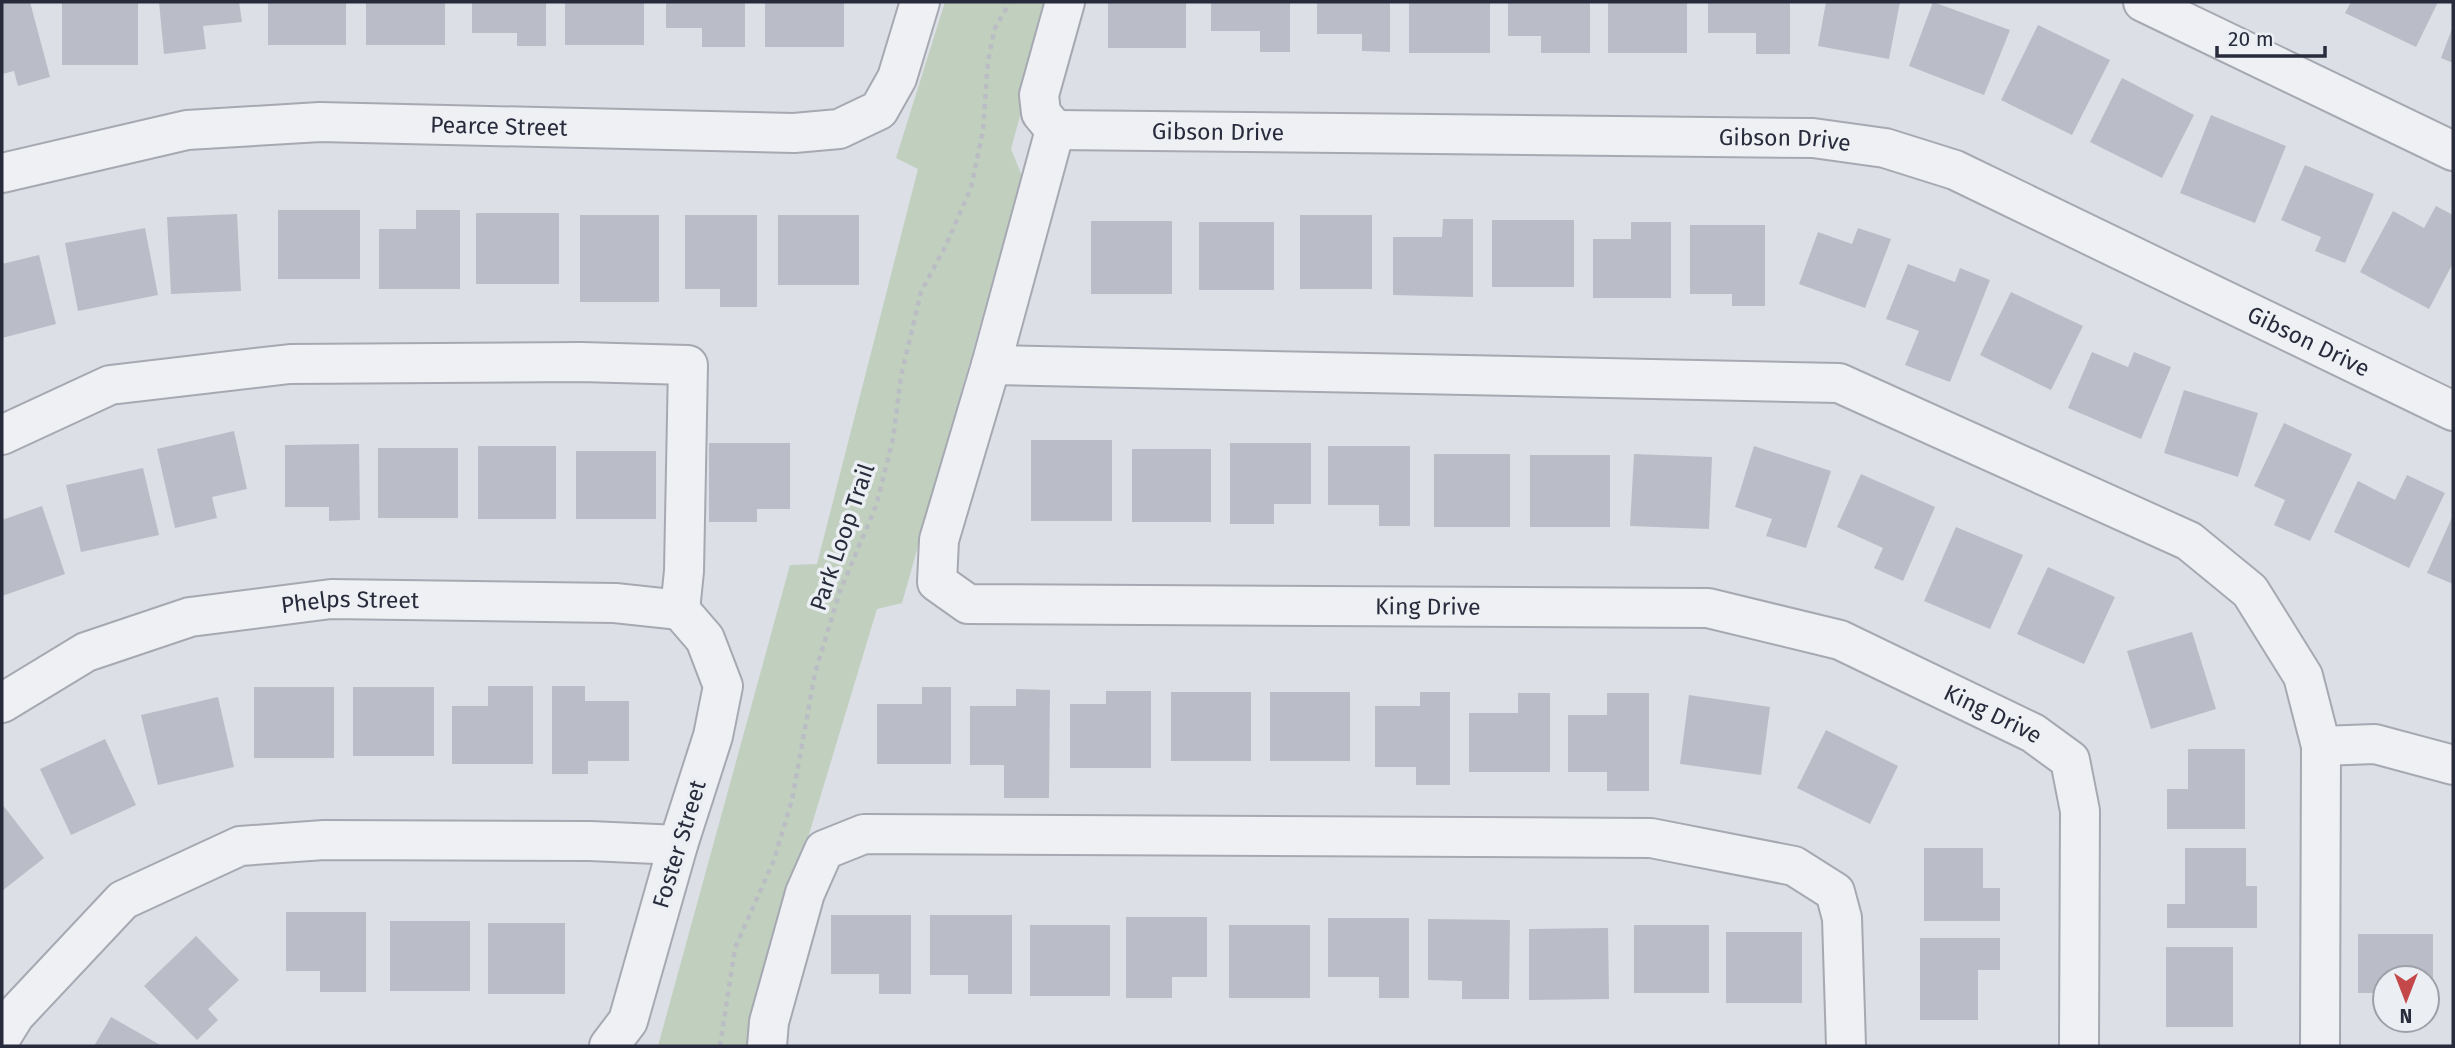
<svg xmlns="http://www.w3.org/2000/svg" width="2455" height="1048" viewBox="0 0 2455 1048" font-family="'Fira Sans',sans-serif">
<rect width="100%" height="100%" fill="#dcdfe5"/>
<polygon fill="#c0cfbe" points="945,2 1051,2 1011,149 1022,176 902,603 877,609 765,980 749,1046 658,1046 790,565 817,564 918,169 896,158"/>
<g fill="#babdc8">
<polygon points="2,2 30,2 50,77 18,86 14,71 2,74"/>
<rect x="62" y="2" width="76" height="63"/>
<polygon points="159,2 239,2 242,22 203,26 206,49 164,54"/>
<rect x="268" y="2" width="78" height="43"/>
<rect x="366" y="2" width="79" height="43"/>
<polygon points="472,2 546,2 546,46 517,46 517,33 472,33"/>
<rect x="565" y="2" width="79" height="43"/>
<polygon points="666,2 745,2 745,47 702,47 702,28 666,28"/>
<rect x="765" y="2" width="79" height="45"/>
<rect x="1108" y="2" width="78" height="46"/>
<polygon points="1211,2 1290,2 1290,52 1260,52 1260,31 1211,31"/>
<polygon points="1317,2 1390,2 1390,52 1362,51 1362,34 1317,34"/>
<rect x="1409" y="2" width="81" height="51"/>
<polygon points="1508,2 1590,2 1590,53 1541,53 1541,36 1508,36"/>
<rect x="1608" y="2" width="79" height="51"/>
<polygon points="1708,2 1790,2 1790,54 1756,54 1756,33 1708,33"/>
<polygon points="1826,2 1900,2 1889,59 1818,46"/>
<polygon points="1933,2 2010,30 1984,95 1909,66"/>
<polygon points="2351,2 2438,2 2416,47 2345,13"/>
<polygon points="2038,25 2110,60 2072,135 2001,100"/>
<polygon points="2453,26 2453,63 2441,58"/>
<polygon points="2122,78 2194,115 2162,178 2090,142"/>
<polygon points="2211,115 2286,146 2255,223 2180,193"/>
<polygon points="2305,165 2374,194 2345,263 2315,251 2321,237 2281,220"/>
<polygon points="2436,206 2453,215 2453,263 2429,309 2360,272 2393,211 2424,228"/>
<rect x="278" y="210" width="82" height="69"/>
<polygon points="416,210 460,210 460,289 379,289 379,229 416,229"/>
<rect x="476" y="213" width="83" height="71"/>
<polygon points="237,214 241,291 171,294 167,217"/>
<rect x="580" y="215" width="79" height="87"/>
<polygon points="685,215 757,215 757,307 720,307 720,289 685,289"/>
<rect x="778" y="215" width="81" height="70"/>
<rect x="1300" y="215" width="72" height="74"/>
<polygon points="1443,219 1473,219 1473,297 1393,295 1393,237 1442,237"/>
<rect x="1492" y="220" width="82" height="67"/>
<rect x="1091" y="221" width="81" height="73"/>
<rect x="1199" y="222" width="75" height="68"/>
<polygon points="1631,222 1671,222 1671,298 1593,298 1593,239 1631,239"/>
<polygon points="1690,225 1765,225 1765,306 1732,306 1732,294 1690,294"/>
<polygon points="145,228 158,295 78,311 65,243"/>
<polygon points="1858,228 1891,239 1865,308 1799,284 1818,232 1852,244"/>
<polygon points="39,255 56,324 2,338 2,264"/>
<polygon points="1908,264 1955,282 1960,268 1990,280 1950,382 1905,365 1919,331 1886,319"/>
<polygon points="2011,292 2083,326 2051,390 1980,355"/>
<polygon points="2092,352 2128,367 2134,352 2171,367 2141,439 2068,408"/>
<polygon points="2184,390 2258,413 2238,477 2164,453"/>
<polygon points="2284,423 2352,454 2310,541 2274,525 2285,500 2254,486"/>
<polygon points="234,431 247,489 212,497 217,518 175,528 157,449"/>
<rect x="1031" y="440" width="81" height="81"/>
<polygon points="709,443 790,443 790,509 757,509 757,522 709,522"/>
<polygon points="1230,443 1311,443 1311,504 1274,504 1274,524 1230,524"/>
<polygon points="359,444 360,520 329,521 329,507 285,507 285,445"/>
<rect x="478" y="446" width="78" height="73"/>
<polygon points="1328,446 1410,446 1410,526 1379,526 1379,505 1328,505"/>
<polygon points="1754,446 1831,471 1806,548 1766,536 1772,519 1735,507"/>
<rect x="378" y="448" width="80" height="70"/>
<rect x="1132" y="449" width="79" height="73"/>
<rect x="576" y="451" width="80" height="68"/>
<rect x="1434" y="454" width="76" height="73"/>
<polygon points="1634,454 1712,457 1709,529 1630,526"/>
<rect x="1530" y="455" width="80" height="72"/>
<polygon points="143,468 159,535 81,552 66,485"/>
<polygon points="1861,474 1935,507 1903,581 1874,568 1883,548 1837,527"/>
<polygon points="2407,475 2445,493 2409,568 2334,532 2358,481 2395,500"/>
<polygon points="42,506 65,574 2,596 2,520"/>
<polygon points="2453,515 2453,584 2427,573"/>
<polygon points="1956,527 2023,555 1990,629 1924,601"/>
<polygon points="2048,567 2115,597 2084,664 2017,634"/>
<polygon points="2192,632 2216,709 2151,729 2127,651"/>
<polygon points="488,686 533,686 533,764 452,764 452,706 488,706"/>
<polygon points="552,686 585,686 585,701 629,701 629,761 588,761 588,774 552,774"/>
<rect x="254" y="687" width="80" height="71"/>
<rect x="353" y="687" width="81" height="69"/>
<polygon points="922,687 951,687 951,764 877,764 877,704 922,704"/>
<polygon points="1016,689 1050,690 1049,798 1004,798 1004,765 970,765 970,706 1016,706"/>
<polygon points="1106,691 1151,691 1151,768 1070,768 1070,704 1106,704"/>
<rect x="1171" y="692" width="80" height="69"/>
<rect x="1270" y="692" width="80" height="69"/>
<polygon points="1420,692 1450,692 1450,785 1416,785 1416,767 1375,767 1375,706 1420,706"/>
<polygon points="1518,693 1550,693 1550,772 1469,772 1469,713 1518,713"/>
<polygon points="1607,693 1649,693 1649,791 1607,791 1607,772 1568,772 1568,715 1607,715"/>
<polygon points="1689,695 1770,707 1761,775 1680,764"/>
<polygon points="218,697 234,767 158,785 141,715"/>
<polygon points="1826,730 1898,766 1870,824 1797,788"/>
<polygon points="105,739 136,805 71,835 40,769"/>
<polygon points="2188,749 2245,749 2245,829 2167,829 2167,789 2188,789"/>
<polygon points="2,804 44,858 2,891"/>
<polygon points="1924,848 1983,848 1983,888 2000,888 2000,921 1924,921"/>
<polygon points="2185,848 2246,848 2246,886 2257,886 2257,928 2167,928 2167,904 2185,904"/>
<polygon points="286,912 366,912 366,992 320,992 320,971 286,971"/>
<polygon points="831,915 911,915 911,994 879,994 879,974 831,974"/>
<polygon points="930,915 1012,915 1012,994 968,994 968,975 930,975"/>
<polygon points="1126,917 1207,917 1207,977 1172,977 1172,998 1126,998"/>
<polygon points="1328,918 1409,918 1409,998 1379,998 1379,977 1328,977"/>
<polygon points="1428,919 1510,920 1509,999 1462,999 1462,981 1428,980"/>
<rect x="390" y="921" width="80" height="70"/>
<rect x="488" y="923" width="77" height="71"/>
<rect x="1030" y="925" width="80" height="71"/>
<rect x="1229" y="925" width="81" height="73"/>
<rect x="1634" y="925" width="75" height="68"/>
<polygon points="1608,928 1609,999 1529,1000 1529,929"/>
<rect x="1726" y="932" width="76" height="71"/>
<polygon points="2358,934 2433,934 2433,1010 2427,1010 2427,978 2385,978 2385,993 2358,993"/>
<polygon points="196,936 239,980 208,1009 218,1020 197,1040 144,986"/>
<polygon points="1920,938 2000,938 2000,970 1978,970 1978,1020 1920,1020"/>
<rect x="2166" y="947" width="67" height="80"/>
<polygon points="111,1017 162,1046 94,1046"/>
</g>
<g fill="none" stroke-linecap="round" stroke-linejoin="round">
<defs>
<g id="minor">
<polyline points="2143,2 2453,151"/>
<path id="s1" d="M 1055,130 L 991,365 L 939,540 L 937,582 L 968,604 L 1708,608 L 1840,640 L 2033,733 L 2070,760 L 2080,811 L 2079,1046"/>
<path id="s2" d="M 1055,130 L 1813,138 L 1885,148 L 1955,170 L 2453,411"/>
<polyline points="1055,130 1041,113 1039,95 1065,2"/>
<path id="s3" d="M 2,173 L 187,130 L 320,122 L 794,133 L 839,129 L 879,110 L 897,78 L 920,2"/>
<polyline points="991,365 1839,383 2189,541 2250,591 2303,676 2321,746 2320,1046"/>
<polyline points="2,435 110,385 290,364 581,362 688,365 684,571 680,610"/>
<path id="s4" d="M 2,703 L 86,652 L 190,617 L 331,599 L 615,603 L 680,610 L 705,639 L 723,686 L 713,736 L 678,845 L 628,1021 L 609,1046"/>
<polyline points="2321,746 2375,744 2453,765"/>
<polyline points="2,1036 15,1015 123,900 240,846 324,840 590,841 678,845"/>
<polyline points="767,1046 769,1022 805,893 824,850 864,834 1651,838 1794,866 1835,892 1842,918 1846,1046"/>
</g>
</defs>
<use href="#minor" stroke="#a6a9b2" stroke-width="42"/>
<polyline stroke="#bbbdc4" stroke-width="4.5" stroke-dasharray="5 5" stroke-linecap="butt" points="720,1046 735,948 774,860 792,800 815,673 840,591 876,506 893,439 901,376 921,292 945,247 971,188 983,130 988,60 995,28 1010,2"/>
<use href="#minor" stroke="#eff0f4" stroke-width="38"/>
</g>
<g text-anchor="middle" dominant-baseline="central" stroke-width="7" stroke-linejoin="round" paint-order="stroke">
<g font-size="23" fill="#272b3b" stroke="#ebeef3">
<text stroke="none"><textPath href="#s3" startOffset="502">Pearce Street</textPath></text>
<text stroke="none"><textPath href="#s2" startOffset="163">Gibson Drive</textPath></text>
<text stroke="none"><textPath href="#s2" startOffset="730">Gibson Drive</textPath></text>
<text stroke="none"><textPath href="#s2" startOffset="1297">Gibson Drive</textPath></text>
<text transform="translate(842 537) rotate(-71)">Park Loop Trail</text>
<text stroke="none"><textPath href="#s4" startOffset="369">Phelps Street</textPath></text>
<text stroke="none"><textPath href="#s1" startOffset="966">King Drive</textPath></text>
<text stroke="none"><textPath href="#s1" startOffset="1552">King Drive</textPath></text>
<text transform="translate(679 844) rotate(-73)">Foster Street</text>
</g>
</g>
<rect width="2455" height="1048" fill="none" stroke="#272b3b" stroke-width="7"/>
<g transform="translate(2406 999) rotate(180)"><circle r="33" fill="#ebeef3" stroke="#9da0a9" stroke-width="2"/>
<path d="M0-5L12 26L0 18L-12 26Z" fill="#c44849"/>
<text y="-10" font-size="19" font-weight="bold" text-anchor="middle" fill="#272b3b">N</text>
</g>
<path d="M2217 46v10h108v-10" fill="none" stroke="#272b3b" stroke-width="3.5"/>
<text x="2228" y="46" font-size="21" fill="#272b3b" stroke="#ebeef3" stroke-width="5" paint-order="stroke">20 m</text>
</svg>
